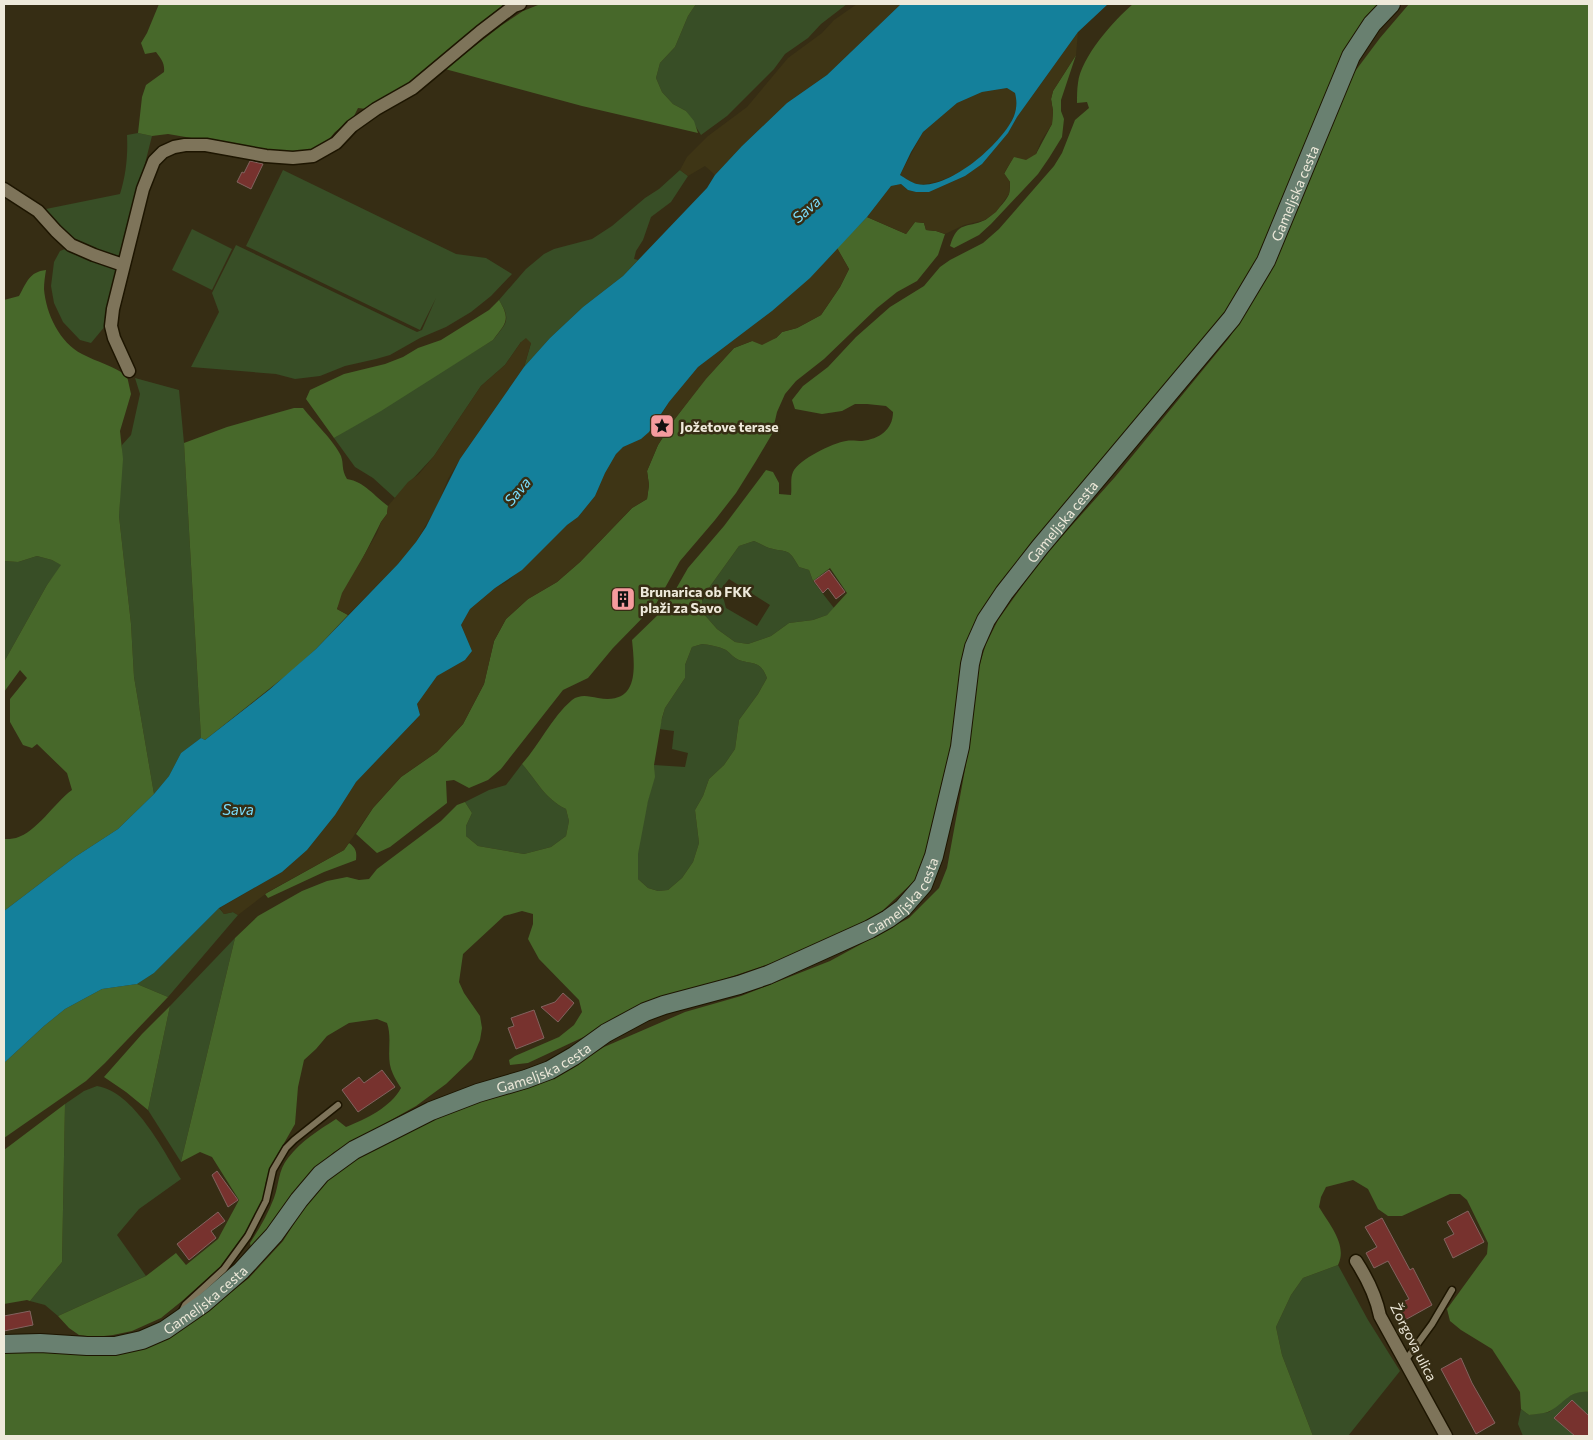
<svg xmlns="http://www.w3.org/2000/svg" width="1593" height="1440" viewBox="0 0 1593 1440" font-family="Commissioner,sans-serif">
<rect width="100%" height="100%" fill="#362d14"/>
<g fill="#384e26" fill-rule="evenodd">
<polygon points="696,4 847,4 821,24 808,38 785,54 774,69 727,116 701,135 686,111 673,104 662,92 656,78 660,63 675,47 688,16"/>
<path d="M 138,133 L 152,136 L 122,254 C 113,261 76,245 68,238 C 58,230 50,219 41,210 L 120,194 C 126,175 128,156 127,135 Z"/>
<polygon points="283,170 456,254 486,258 512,274 491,296 471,312 446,327 420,338 390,355 376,359 345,366 320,376 295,379 276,374 191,367 219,312 212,293 236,245 417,332 422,330 436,298 420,330 246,246"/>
<path d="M 680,170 L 688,176 L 671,202 L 651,217 L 643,240 L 636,251 L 634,259 L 638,260 L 623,276 L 583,307 L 550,338 L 524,367 L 531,343 L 521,342 L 505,365 L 481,386 L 434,456 L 395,498 L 373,478 L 355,467 L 334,438 L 493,340 C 506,323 512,321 499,300 L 526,269 L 544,254 L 554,249 L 592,239 L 612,226 L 645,198 L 659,189 Z"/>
<polygon points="192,229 232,249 212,290 172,270"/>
<polygon points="65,249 114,267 117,276 106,325 91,343 80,340 63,322 54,303 51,286 54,262 60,251"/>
<polygon points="135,378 179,390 184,443 201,738 181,753 169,776 154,794 134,677 131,624 119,516 122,445 131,435 140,394"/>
<path d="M 754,541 C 759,543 764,546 769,548 C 788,553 788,547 799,567 L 809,570 L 813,581 L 834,608 L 827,615 L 813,620 L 789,623 L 771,636 L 748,644 L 735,642 L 717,629 L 703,613 L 702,601 L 711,585 L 739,546 ZM 729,579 L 770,605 L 757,626 L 726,608 L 721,589 Z"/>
<polygon points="37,556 52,560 62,565 47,585 4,662 4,561 18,562"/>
<path d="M 702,644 C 710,645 718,646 726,650 C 730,653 734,658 739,660 C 754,665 760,660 767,678 L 758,694 L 739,720 L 735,749 L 724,765 L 709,779 L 703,796 L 695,810 L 699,843 L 693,862 L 682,878 L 668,890 L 658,891 L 648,888 L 638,879 C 635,854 642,828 647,804 C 650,789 655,781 654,765 L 685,767 L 688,753 L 672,749 L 674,731 L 659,729 L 665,708 L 685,678 L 685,665 L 692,647 Z"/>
<path d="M 522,764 C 538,782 544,798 566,809 L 569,821 L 566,836 L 551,847 L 524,854 L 478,846 L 466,836 L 466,826 L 472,813 L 465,802 L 489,790 L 506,785 Z"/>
<polygon points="219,908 224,914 233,912 238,915 168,997 137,984 154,973"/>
<polygon points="235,938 181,1162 148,1110 170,1006"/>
<path d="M 97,1086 C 134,1092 163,1150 181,1179 L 139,1209 L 117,1235 L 146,1276 L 58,1316 L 45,1305 L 30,1301 L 62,1262 L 65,1104 L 84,1091 Z"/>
<polygon points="1338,1265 1368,1320 1400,1371 1348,1436 1313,1436 1282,1355 1276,1327 1291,1295 1303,1278"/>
<polygon points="1580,1391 1589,1392 1589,1436 1523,1436 1518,1424 1521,1409 1529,1415 1549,1412 1567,1397"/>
</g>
<g fill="#47682a" fill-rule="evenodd">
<path d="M 159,4 L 504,4 L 411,83 L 367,109 L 358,108 L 353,118 L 335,132 L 326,143 L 304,153 L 280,153 L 168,134 L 152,136 L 138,133 L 142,97 L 146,85 L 164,72 C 165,63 161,59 156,52 L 145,54 L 141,43 L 147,33 Z"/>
<polygon points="556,4 696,4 688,16 675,47 660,63 656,78 662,92 673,104 686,111 694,121 698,133 582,106 445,69 502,25 523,11 538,5"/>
<path d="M 1133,4 L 1381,4 L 1259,256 L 1233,306 L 1026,552 L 959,689 L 949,764 L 924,872 L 881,912 L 853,928 L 790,957 L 685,992 L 652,1005 L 528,1063 L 510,1065 L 509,1060 L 515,1056 L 559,1037 L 574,1025 L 582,1012 L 579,1000 L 539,959 L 528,939 L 533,924 L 533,914 L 522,911 L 504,916 L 463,954 L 459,982 L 464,993 L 480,1016 L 482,1028 L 480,1040 L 472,1059 L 446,1084 L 416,1106 L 334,1152 L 315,1169 L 268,1230 L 251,1248 L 250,1243 C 259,1229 268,1214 274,1198 C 279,1185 278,1170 288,1158 C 301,1141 319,1130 336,1119 L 346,1127 C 366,1119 391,1107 401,1088 C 398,1083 395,1079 393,1074 C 385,1058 393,1040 387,1023 L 377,1019 L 349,1023 L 327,1036 L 316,1049 L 304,1060 L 298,1087 L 295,1124 L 275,1159 L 266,1181 L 263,1202 L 253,1222 L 220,1267 L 182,1301 L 161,1318 L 132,1331 L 113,1335 L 95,1337 L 79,1335 L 69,1328 L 58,1316 L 146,1276 L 176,1253 L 186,1265 L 218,1239 L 239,1200 L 212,1157 L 200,1152 L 181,1162 L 235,938 L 258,916 L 302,891 L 327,881 L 347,877 L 359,880 L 369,879 L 377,869 L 441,821 L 457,805 L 465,802 L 472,813 L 466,826 L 466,836 L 478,846 L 524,854 L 551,847 L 566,836 L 569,821 L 566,809 C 544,798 538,782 522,764 C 540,744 551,718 572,700 C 580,694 588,696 598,698 C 639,705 635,669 632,640 L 665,608 L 688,568 L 724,526 L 766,470 L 773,472 L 779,483 L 779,494 L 791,495 C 792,487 790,478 793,472 C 799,459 833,443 846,441 C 851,440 857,441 862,441 C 879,439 893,430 893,412 L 886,406 L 867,404 L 855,404 L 842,411 L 822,414 L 795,409 L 792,400 L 803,386 L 828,367 L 856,337 L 890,307 L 924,286 L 940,267 L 950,260 L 983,243 L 999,229 L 1054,166 L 1062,153 L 1075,120 L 1089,108 L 1087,102 L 1077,103 C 1077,96 1077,89 1078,83 C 1081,57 1114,20 1133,4 ZM 754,541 C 759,543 764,546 769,548 C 788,553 788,547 799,567 L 809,570 L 813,581 L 830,568 L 847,593 L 827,615 L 813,620 L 789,623 L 771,636 L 748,644 L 735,642 L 717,629 L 703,613 L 702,600 L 711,585 L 739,546 ZM 702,644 C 710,645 718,646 726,650 C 730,653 734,658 739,660 C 754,665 760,660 767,678 L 758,694 L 739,720 L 735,749 L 724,765 L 709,779 L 703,796 L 695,810 L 699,843 L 693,862 L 682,878 L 668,890 L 658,891 L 648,888 L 638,879 L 638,854 L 648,801 L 655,777 L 654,765 L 662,718 L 665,708 L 685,678 L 685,665 L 692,647 Z"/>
<path d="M 1409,4 L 1589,4 L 1589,1392 C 1569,1390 1565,1403 1550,1411 C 1544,1414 1535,1414 1529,1415 L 1521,1409 L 1520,1392 L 1492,1349 L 1461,1330 L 1450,1321 L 1447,1309 L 1487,1254 L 1488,1243 L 1467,1200 L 1460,1194 L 1450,1194 L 1402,1216 L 1388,1216 L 1378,1209 L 1368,1189 L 1353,1180 L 1326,1187 L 1321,1197 L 1319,1207 C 1329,1224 1348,1245 1338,1265 L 1303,1278 L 1291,1295 L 1276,1327 L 1282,1355 L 1313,1436 L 4,1436 L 4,1350 L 106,1354 L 126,1353 L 152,1345 L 172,1336 L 204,1314 L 249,1278 L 283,1241 L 312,1195 L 333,1171 L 359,1153 L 432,1118 L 559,1075 L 604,1047 L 685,1012 L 741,996 L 830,961 L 909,918 L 939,888 L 947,868 L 966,764 L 977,673 L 986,644 L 998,620 L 1040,561 L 1115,477 L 1229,338 L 1259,291 L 1272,266 L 1353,74 L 1380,38 Z"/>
<path d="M 1076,55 L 1061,100 L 1061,111 L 1064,119 L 1062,137 L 1049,158 L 1038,174 L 991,224 L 979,235 L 954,248 L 950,246 C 958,220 966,229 985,220 C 992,216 1006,202 1009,194 C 1010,191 1010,186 1010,182 L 1004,174 L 1014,156 L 1036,154 L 1052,124 L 1053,111 L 1051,99 L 1053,91 Z"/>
<polygon points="867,217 906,234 915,222 924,223 926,230 936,231 945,234 938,255 917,281 897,292 877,308 824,359 796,381 785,394 777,412 772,434 756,461 736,493 715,520 680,561 656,604 613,648 588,678 563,690 501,769 488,780 469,788 454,780 446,781 447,803 390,847 377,853 356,834 373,808 401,777 437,752 463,724 484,684 494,641 506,619 528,599 557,582 580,562 632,508 647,499 649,485 647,471 658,445 674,420 705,379 734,348 752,341 776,338 782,332 797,328 821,315 840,287 849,269 837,248"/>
<path d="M 46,270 C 45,276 44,283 44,289 C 46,314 60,343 82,354 C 97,362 114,366 127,376 L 131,394 L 120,431 L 123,459 L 119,516 L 131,624 L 134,677 L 154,794 L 118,829 L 75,857 L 4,911 L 4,839 C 7,839 12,839 16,838 C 37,832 54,803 72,790 L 67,773 L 37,744 L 32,748 L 23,745 L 10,722 L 10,699 L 27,678 L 20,670 L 4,692 L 4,662 L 47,585 L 61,565 L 52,560 L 37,556 L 18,562 L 4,561 L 4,300 L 19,296 C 27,282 29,272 46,270 Z"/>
<path d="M 499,300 C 511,320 506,323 493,340 L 381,411 L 334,438 L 306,399 L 310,390 L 344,374 L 385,364 L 403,357 L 418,348 L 441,340 L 489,310 Z"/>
<path d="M 294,408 L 303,408 C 313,421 335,442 341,456 C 344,464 341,469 347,479 C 365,482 374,496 388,506 L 387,514 L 381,522 L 337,609 L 348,615 L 316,649 L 293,670 L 205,740 L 201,738 L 184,443 L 227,427 Z"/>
<path d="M 349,843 C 356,848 357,852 356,860 L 324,872 L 268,898 L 265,894 L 344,850 Z"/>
<polygon points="137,984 168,997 105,1063 86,1081 4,1138 4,1063 44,1026 65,1009 102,989"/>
<polygon points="170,1006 148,1110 126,1092 104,1077 142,1034"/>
<polygon points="65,1104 62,1262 30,1301 27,1300 4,1304 4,1150"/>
</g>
<g fill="#3e3515">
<polygon points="857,4 901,4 827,75 787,103 742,146 715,175 705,166 688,176 680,170 687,157 708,136 747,107 788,58 822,33 834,20"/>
<polygon points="1078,32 1076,55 1053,91 1051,99 1053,111 1052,124 1041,141 1036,154 1026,160 1014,157 1004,173 1010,182 1009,194 996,212 985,220 964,225 945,234 936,231 926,230 924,223 915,222 906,234 867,217 891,186 901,184 908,190 916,192 929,192 965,176 1008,133 1017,117"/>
<path d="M 1007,88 L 1015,93 C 1017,101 1017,108 1014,116 C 1002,147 957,181 925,184 C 922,184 920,185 917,184 C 912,183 905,178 900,175 L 923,132 L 957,103 L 982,92 Z"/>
<polygon points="837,248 849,269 840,287 821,315 797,328 782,332 776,338 762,345 752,341 734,348 706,379 674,420 658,445 647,471 649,485 647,499 632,508 580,562 557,582 528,599 506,619 494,641 484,684 463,724 437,752 401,777 373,808 344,850 268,892 238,915 233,912 224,914 220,908 282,872 307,850 335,815 356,782 420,715 417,704 437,676 465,660 472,651 461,625 470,609 495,588 508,581 567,525 578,517 595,496 605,473 616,454 623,447 641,439 660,417 669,402 698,367 772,311"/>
<polygon points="526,338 531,343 524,367 460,459 448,479 437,506 416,542 398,564 348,615 337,609 342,593 377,533 381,522 387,514 388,506 408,482 419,474 434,456 481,386 505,365 521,342"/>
</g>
<path fill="#14809b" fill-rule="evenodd" d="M 901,4 L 1108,4 L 1078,32 L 1017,117 L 1008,133 L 982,164 L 965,176 L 929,192 L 916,192 L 908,190 L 901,184 L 891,186 L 867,217 L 810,278 L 772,311 L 698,367 L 669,402 L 649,432 L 641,439 L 623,447 L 616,454 L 605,473 L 595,496 L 578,517 L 567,525 L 522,570 L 495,588 L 470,609 L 461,625 L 472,651 L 465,660 L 437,676 L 417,704 L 420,715 L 356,782 L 335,815 L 307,850 L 282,872 L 219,908 L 154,973 L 137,984 L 102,989 L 65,1009 L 44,1026 L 4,1063 L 4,911 L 75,857 L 118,829 L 154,794 L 169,776 L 181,753 L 201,738 L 205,740 L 269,690 L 316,649 L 398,564 L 416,542 L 426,527 L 460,459 L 524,367 L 550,338 L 583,307 L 623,276 L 707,188 L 715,175 L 742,146 L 787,103 L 827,75 ZM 1007,88 L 1015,93 C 1017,101 1017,108 1014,116 C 1003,143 948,191 917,184 C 912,183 905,178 900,175 L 911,152 L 923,132 L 957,103 L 982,92 Z"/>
<g fill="#77322e" stroke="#82635f">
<polygon points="250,161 263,164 251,189 237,182 242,172 244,173"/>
<polygon points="829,570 845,592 836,599 828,588 823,593 814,581"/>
<polygon points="563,993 574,1003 558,1022 541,1007 555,1002"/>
<polygon points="534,1010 544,1038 516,1049 508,1028 514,1026 511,1018"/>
<polygon points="382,1070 395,1087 358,1112 342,1090 359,1077 364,1083"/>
<polygon points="217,1171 238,1200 228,1207 212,1175"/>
<polygon points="1468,1211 1484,1242 1453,1258 1444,1239 1454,1234 1447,1222"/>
<polygon points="218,1212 225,1221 211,1231 216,1238 189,1260 177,1244"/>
<polygon points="1382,1218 1410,1270 1413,1268 1432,1305 1405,1320 1397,1305 1409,1299 1388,1261 1374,1268 1366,1253 1377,1247 1365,1227"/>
<polygon points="30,1311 33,1325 4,1331 4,1316"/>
<polygon points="1461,1358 1472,1383 1495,1423 1476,1434 1441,1369"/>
<polygon points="1572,1400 1589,1416 1589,1436 1575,1436 1554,1418"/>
</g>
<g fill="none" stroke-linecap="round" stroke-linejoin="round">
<defs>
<g id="lane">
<polyline points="181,1313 185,1305 224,1269 248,1236 266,1201 273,1170 286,1148 294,1140 338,1105"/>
<polyline points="1405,1361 1432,1324 1452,1290"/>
</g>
<g id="street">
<polyline points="4,189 38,211 56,231 71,245 94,255 123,265"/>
<polyline points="129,371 114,338 111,326 113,309 143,189 154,161 163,152 174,147 185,145 206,145 266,156 293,158 313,156 336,143 352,126 376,109 413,88 480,32 514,6 520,4"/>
<path d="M 1356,1261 C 1367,1278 1376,1296 1380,1316 L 1446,1436"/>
</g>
<g id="secondary">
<path id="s1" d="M 4,1344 L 40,1343 L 87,1346 L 115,1346 L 142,1340 L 165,1330 L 204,1303 L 241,1271 L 274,1235 L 299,1200 L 321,1174 L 354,1150 L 431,1111 L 478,1093 L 526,1079 L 550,1070 L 574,1056 L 606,1033 L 645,1012 L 664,1005 L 739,985 L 768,975 L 870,929 L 888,919 L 903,908 L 923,885 L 934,856 L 960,747 L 970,664 L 974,647 L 986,620 L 1004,593 L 1040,547 L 1232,318 L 1266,261 L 1351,56 L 1372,24 L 1391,4"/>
</g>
</defs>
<use href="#lane" stroke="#1d1500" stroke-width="9"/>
<use href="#street" stroke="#1d1500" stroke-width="15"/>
<use href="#secondary" stroke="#1d1500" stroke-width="20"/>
<use href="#lane" stroke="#7e745a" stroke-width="6"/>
<use href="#street" stroke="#7e745a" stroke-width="12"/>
<use href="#secondary" stroke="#698070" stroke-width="18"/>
</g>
<defs>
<symbol id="sight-square" viewBox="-11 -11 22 22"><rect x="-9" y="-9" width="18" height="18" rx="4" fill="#f59b9e" stroke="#362d14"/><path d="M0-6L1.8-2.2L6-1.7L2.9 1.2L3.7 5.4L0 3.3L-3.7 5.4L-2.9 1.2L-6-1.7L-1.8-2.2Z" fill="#111"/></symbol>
<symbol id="building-square" viewBox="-11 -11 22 22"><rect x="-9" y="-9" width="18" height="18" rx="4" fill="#f59b9e" stroke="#362d14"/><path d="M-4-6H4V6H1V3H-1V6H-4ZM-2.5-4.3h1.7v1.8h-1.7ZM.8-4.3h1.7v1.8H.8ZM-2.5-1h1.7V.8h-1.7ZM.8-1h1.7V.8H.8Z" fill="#111"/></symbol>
</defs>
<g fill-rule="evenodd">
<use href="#sight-square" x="648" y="412" width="28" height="28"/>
<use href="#building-square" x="609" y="585" width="28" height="28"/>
</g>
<g text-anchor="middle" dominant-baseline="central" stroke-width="5" stroke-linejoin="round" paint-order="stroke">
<g font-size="14" fill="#eee9da" stroke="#362d14">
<text stroke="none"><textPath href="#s1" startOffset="1864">Gameljska cesta</textPath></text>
<text stroke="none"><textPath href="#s1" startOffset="1459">Gameljska cesta</textPath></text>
<text stroke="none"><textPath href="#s1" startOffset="1039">Gameljska cesta</textPath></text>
<text stroke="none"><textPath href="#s1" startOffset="634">Gameljska cesta</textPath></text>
<text stroke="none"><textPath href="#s1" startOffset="214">Gameljska cesta</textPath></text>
<text transform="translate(1414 1342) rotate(63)">Žorgova ulica</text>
</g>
<g font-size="14" font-weight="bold" fill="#eee9da" stroke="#362d14" text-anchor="start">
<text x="680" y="426">Jožetove terase</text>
<text x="640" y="591">Brunarica ob FKK<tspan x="640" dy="16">plaži za Savo</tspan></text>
</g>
<g font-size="15" font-style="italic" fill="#7adcfb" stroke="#362d14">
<text transform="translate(806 209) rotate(-41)">Sava</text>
<text transform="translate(517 491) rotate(-50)">Sava</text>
<text x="238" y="809">Sava</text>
</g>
</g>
<rect width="1593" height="1440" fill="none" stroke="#eee9da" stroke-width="10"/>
</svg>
